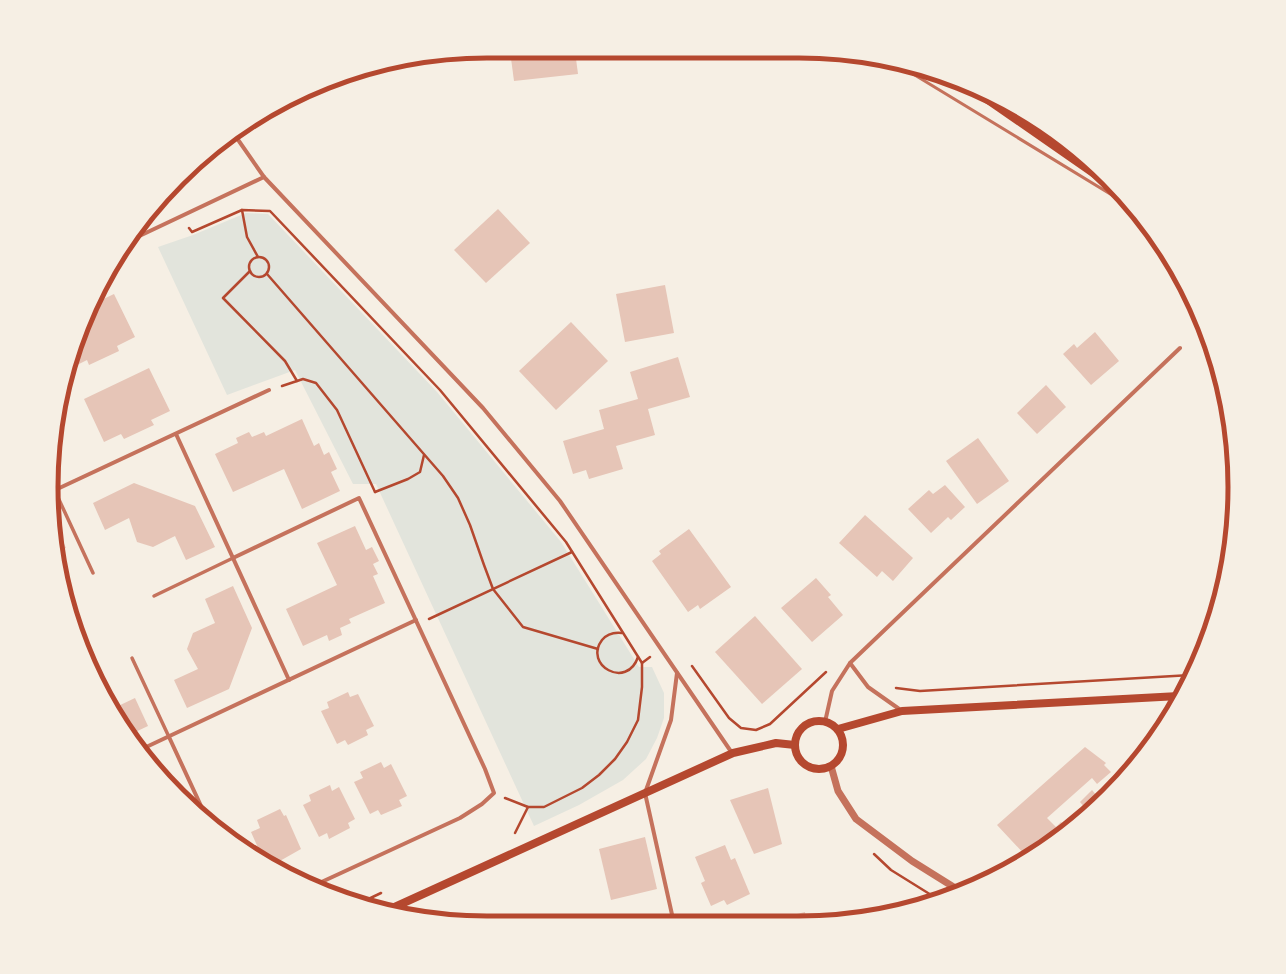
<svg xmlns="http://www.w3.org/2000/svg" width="1286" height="974" viewBox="0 0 1286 974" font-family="Karla,sans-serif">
<rect width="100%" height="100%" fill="#f6efe4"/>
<polygon fill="#e2e4dc" points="246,213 268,214 437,392 561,542 639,667 652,667 664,693 664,718 657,738 646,759 623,780 579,805 534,826 376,484 353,484 295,370 227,395 158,247 193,235"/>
<g fill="#e6c5b7">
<polygon points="510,51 575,51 578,74 514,81"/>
<polygon points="498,209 530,243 486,283 454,250"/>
<polygon points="665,285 674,333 625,342 616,294"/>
<polygon points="114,294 135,337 117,346 119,351 89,365 87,360 71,368 93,304"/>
<polygon points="571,322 608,361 556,410 519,371"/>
<polygon points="1095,332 1119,361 1091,385 1063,354 1074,344 1077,348"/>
<polygon points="678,357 690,397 648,409 655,435 616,446 623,469 589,479 586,470 573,474 563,441 604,429 599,410 638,399 630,372"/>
<polygon points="149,368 170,411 151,420 154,425 124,439 121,434 104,442 84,399"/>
<polygon points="1046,385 1066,407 1037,434 1017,413"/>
<polygon points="302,419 314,446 319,443 324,455 329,452 337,469 331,472 340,491 302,509 284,469 233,492 215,454 238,443 236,438 249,432 252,437 264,432 266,436"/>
<polygon points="978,438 1009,481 977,504 946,461"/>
<polygon points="134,483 195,506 215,547 186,560 175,536 153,547 137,542 129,518 105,530 93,503"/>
<polygon points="945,485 965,507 951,520 948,517 931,533 908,509 929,490 933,494"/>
<polygon points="865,515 913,558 893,581 882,571 877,577 839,543"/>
<polygon points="53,520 66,548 59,551 56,538"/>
<polygon points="355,526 366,550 372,547 379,561 373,564 378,574 373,576 385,603 349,619 351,623 340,628 342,635 329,641 327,635 303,646 286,609 337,585 317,543"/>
<polygon points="689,529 731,587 700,609 698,605 688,612 652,561 661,554 659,551"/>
<polygon points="816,578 831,595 828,597 843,615 812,642 781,608"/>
<polygon points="233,586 252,628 229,689 187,708 174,680 198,669 187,649 193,633 215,623 205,599"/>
<polygon points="755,616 802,669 762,704 715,652"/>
<polygon points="348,692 350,697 358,694 374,726 366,730 368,735 348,745 345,740 337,744 321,711 329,708 327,702"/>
<polygon points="135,698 148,726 129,735 125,729 114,708"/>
<polygon points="1085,747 1106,763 1104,765 1111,772 1097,784 1092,778 1047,818 1056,827 1061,822 1067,828 1041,849 1027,857 997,825"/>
<polygon points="381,762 384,768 391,764 407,796 399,800 402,806 381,815 378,810 370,814 354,782 363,778 360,772"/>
<polygon points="330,785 332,791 339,787 355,819 348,823 350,828 329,839 327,833 319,837 303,805 311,801 309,795"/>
<polygon points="768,788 782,844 754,854 730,800"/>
<polygon points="1092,790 1098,797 1086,809 1080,802"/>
<polygon points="280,809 284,816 286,815 301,849 271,866 264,861 251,832 260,828 257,820"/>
<polygon points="645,837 657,889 611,900 599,849"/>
<polygon points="725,845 731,860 735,858 750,894 727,905 724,900 711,906 701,883 705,881 695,857"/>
<polygon points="805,912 806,919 776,919"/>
<polygon points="837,913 838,919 819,919 818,917"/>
<polygon points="746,915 748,919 734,919"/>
<polygon points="732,916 733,919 723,919"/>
</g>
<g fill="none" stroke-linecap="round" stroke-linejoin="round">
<g stroke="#b5482f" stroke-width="2.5">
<polyline points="242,210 247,237 258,257"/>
<polyline points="189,228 192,232 242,210 270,211 440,390 566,542 642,663 650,657"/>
<circle cx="259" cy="267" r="10"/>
<polyline points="250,271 223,298 285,361 297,381"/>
<polyline points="267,274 443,476 458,498 470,525 484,565 493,589 523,627 598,649"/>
<polyline points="282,386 303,379 316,383 337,410 375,492"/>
<polyline points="375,492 408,479 420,472 424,455"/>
<polyline points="429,619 572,552"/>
<path d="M 622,633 C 614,632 607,634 602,640 C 583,665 627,690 638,657"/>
<polyline points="692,666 729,718 741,728 756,730 770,724 826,672"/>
<polyline points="896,688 920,691 1191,675"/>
<polyline points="505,798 528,807 544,807 582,788 599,775 615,759 627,742 638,720 642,687 642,663"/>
<polyline points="515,833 528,807"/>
<polyline points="874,854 891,870 936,898"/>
<polyline points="360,903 381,893"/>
</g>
<g stroke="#c5725c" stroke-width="3">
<polyline points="464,54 494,51"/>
<polyline points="895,63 1130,206"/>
</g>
<g stroke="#c5725c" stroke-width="3.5">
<polyline points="55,491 93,573"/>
<polyline points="154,596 233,558"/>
<polyline points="132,658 169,737"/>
</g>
<g stroke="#c5725c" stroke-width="4">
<polyline points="234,134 264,177 483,408 560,501 732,753"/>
<polyline points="133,239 264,177"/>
<polyline points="176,434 289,680"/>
<polyline points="53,491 269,390"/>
<polyline points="233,558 359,498 485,769 494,793 482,804 460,818 315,885"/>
<polyline points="850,663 868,687 902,711"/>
<polyline points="825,722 832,691 850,663 1180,348"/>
<polyline points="169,737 208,821"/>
<polyline points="142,749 416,620"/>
<polyline points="673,919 645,793 671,720 677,673"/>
</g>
<polyline stroke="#c5725c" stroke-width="7" points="831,766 838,791 856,819 912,861 960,891"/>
<g stroke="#b5482f" stroke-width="8">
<circle cx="819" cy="745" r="24"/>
<polyline points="838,729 902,711 1179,696"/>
<polyline points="388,910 733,753 776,743 795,745"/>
</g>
<polyline stroke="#b5482f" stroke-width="12" points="977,90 1111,183"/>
</g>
<path d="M0 0H1286V974H0ZM487 58H799A429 429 0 0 1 1228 487V487A429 429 0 0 1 799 916H487A429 429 0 0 1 58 487V487A429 429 0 0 1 487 58Z" fill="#f6efe4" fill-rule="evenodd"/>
<path fill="none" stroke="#b5482f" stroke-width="5" d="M487 58H799A429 429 0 0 1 1228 487V487A429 429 0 0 1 799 916H487A429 429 0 0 1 58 487V487A429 429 0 0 1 487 58Z"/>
</svg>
